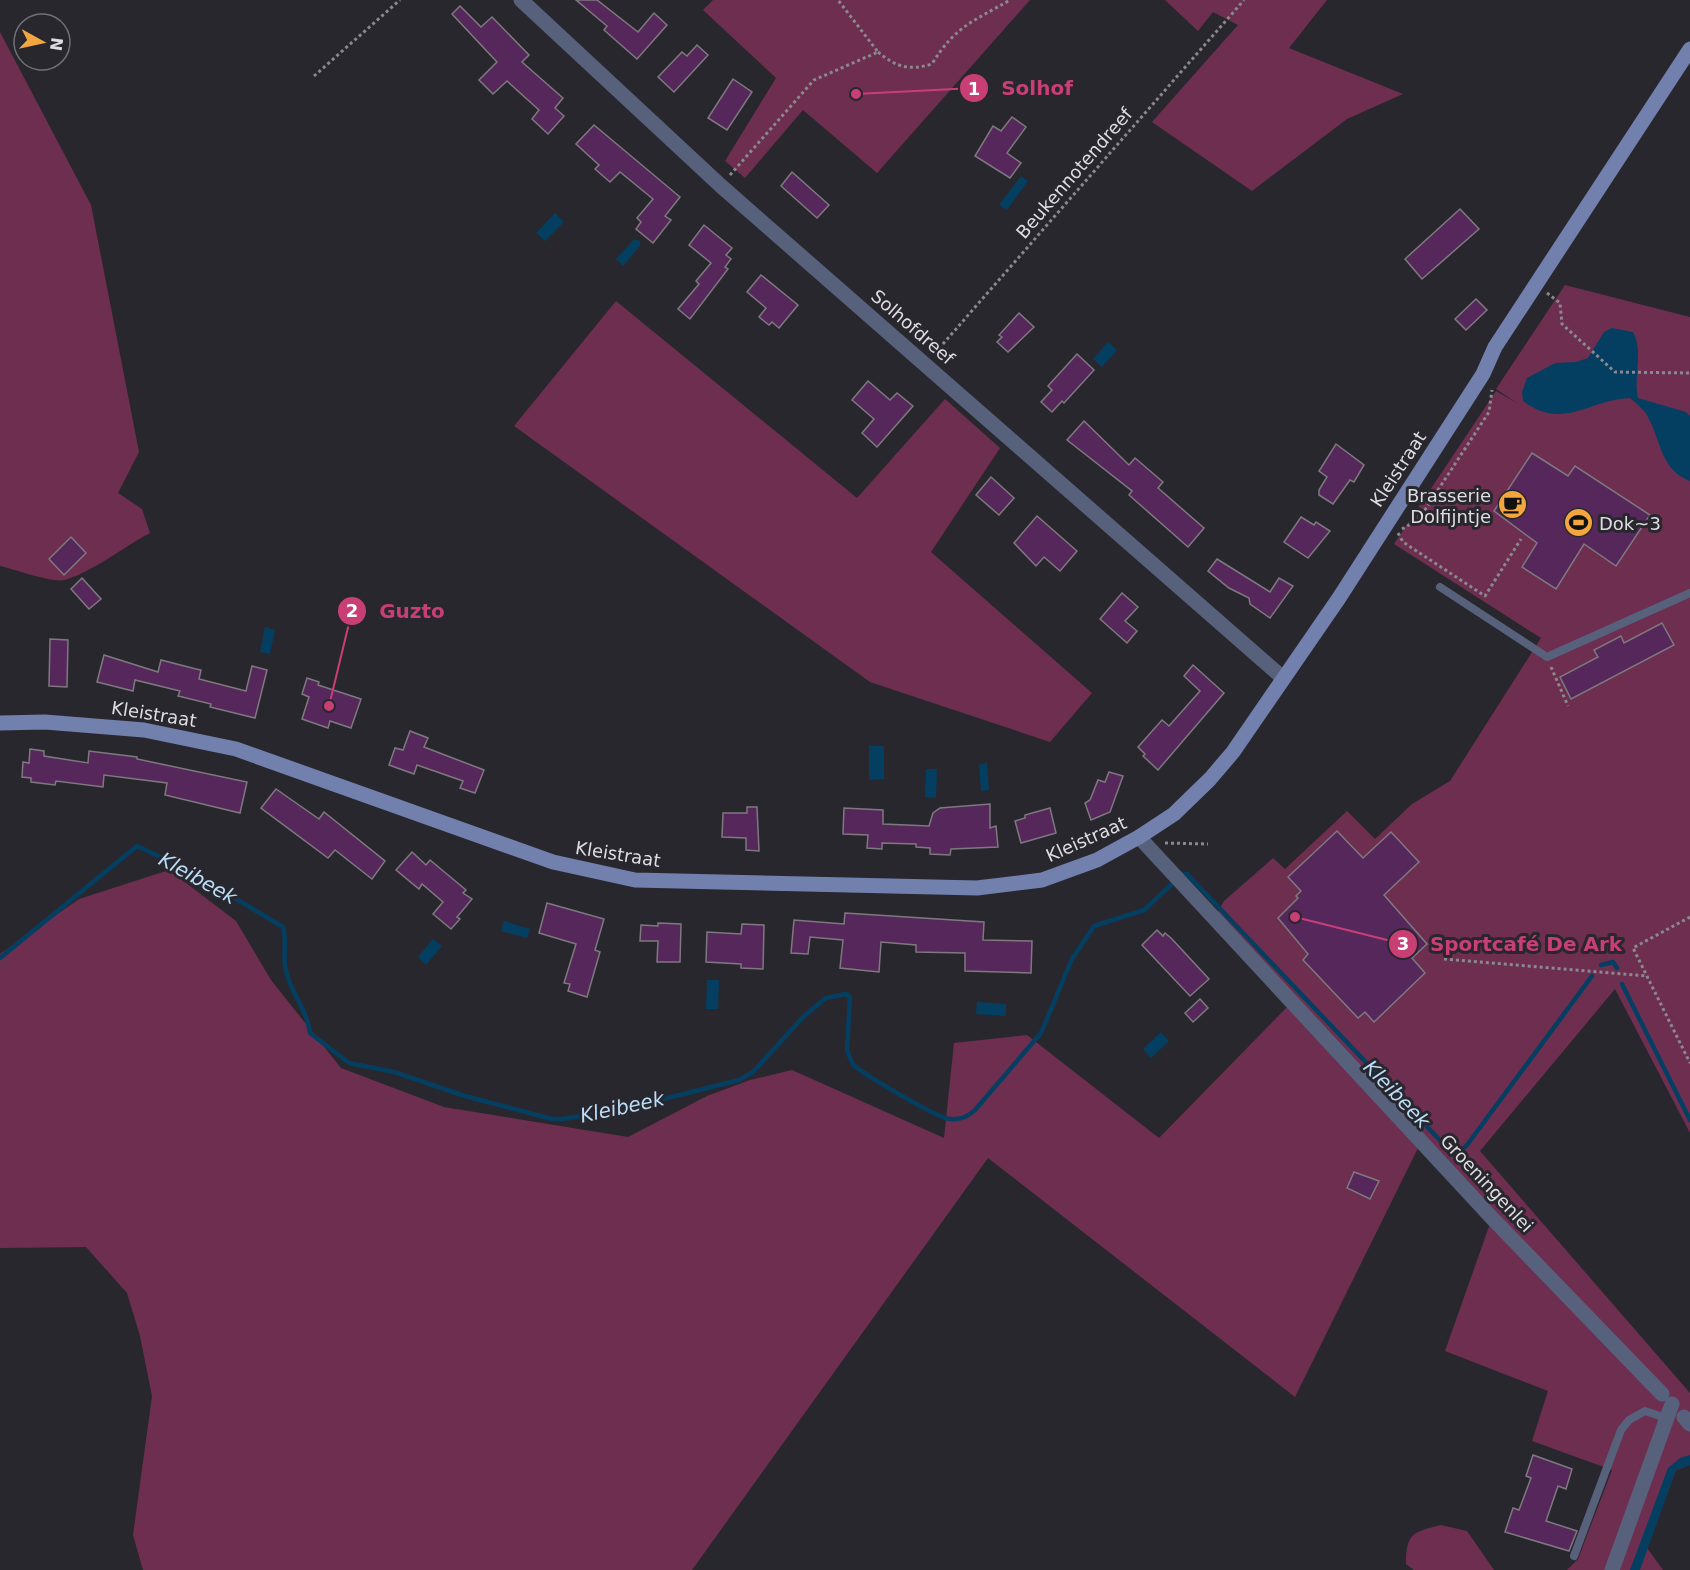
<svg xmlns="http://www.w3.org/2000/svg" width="1690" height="1570" viewBox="0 0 1690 1570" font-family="'DejaVu Sans',sans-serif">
<rect width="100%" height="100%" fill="#29272e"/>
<g fill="#6e2e4f">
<polygon points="713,0 1030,0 877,173 803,110 745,178 725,161 776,78 703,10"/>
<polygon points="1165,0 1327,0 1289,48 1403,94 1347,119 1252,191 1152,122 1238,25 1213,12 1198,31"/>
<path d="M 0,32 L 91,205 L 139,452 L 118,493 L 142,509 L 150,533 C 125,546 91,573 64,580 C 52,583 14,569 0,566 Z"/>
<polygon points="1565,285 1690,317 1690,1133 1615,989 1480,1151 1690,1393 1690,1465 1676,1470 1647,1548 1663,1570 1567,1570 1578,1559 1612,1470 1532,1441 1548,1391 1445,1351 1492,1218 1421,1142 1295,1397 988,1158 692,1570 143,1570 133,1535 152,1396 140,1336 127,1293 86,1247 0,1248 0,954 79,899 169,870 236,921 271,980 341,1068 444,1107 628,1137 707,1096 750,1080 792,1070 944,1138 954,1043 1027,1035 1159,1138 1291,1003 1214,918 1224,901 1273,858 1285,869 1347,811 1375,839 1412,804 1450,781 1541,638 1394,544 1496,391 1517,403 1496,389"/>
<polygon points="616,301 857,498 945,399 1000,448 931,552 1092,693 1050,742 870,682 514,426"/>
<path d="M 1441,1525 L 1467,1531 L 1494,1570 L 1414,1570 L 1406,1564 C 1406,1533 1413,1532 1441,1525 Z"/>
</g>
<g fill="#043f61">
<polygon points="1021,176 1028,181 1007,210 999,205"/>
<polygon points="555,213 564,222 545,241 536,233"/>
<polygon points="634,239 640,241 640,246 623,266 616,259"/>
<path d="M 1612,328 L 1633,332 C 1644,352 1633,375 1638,398 L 1686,412 L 1690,416 L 1690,481 C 1661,470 1661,442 1649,419 C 1645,410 1637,404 1630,398 C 1588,400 1563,431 1523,401 L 1522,392 L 1527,378 L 1555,363 L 1576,362 L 1588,358 L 1604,332 Z"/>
<polygon points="1108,342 1117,350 1102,367 1093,359"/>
<polygon points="265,627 275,630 270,654 260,652"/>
<polygon points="869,746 884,746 884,779 869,780"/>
<polygon points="987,763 989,790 981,791 979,764"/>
<polygon points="926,769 937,769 936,798 925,797"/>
<polygon points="504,921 530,929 527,938 501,931"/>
<polygon points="433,939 442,946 426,965 418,957"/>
<polygon points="707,980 719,980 718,1009 706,1009"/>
<polygon points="977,1002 1006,1004 1006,1016 976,1014"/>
<polygon points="1161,1032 1169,1041 1151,1058 1143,1049"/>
<polygon points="1690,1455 1690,1465 1676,1470 1640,1570 1630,1570 1668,1468 1680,1458"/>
</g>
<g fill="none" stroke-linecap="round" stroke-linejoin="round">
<g stroke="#043f61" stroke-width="4.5">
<polyline points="1181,874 1187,874 1454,1155 1458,1154 1467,1145 1592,976"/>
<path d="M 0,958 L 137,846 L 188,870 L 283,927 C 287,939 283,953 285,965 C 288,990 307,1008 310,1033 L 349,1063 L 394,1072 L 465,1096 L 552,1119 L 562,1119 L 620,1110 L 739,1080 L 753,1072 L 804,1016 L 826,998 L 846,994 L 850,997 L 847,1050 L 853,1065 C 866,1075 936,1118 950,1119 C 961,1120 968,1117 975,1110 L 1041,1033 L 1072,959 L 1094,926 L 1144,910 L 1172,884"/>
<polyline points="1601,965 1613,962 1617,968"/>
<polyline points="1622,984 1690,1120"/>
</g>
</g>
<g fill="#55275b" stroke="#7e797f" stroke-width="1.5">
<polygon points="576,0 597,0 638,32 654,13 667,25 637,59 604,30 607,26"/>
<polygon points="460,6 481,27 492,17 529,55 522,62 563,98 555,108 564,116 548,134 532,119 539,110 507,81 493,94 479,80 497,62 452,14"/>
<polygon points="697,45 708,55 674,92 658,77 682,52 687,56"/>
<polygon points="733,79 752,92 727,130 708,118"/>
<polygon points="1012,117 1026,127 1007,153 1021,163 1010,178 975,156 993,126 1001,131"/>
<polygon points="594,125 680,197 665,216 671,220 653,243 636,229 641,222 637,218 653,199 620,172 610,182 595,169 599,165 576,144"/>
<polygon points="792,172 829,205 817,218 781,186"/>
<polygon points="1460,209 1479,229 1422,279 1405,259"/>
<polygon points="704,225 732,248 726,255 731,259 725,267 728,269 690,319 678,309 699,284 696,281 711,263 689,245"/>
<polygon points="761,275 798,305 779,328 772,322 769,325 759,317 766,308 747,292"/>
<polygon points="1476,299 1487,310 1466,330 1455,319"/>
<polygon points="1019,313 1034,327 1008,352 997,342 1002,337 999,335"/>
<polygon points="1077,354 1094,370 1064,403 1062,401 1052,412 1041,402 1052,390 1048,386"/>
<polygon points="868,381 890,400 897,393 913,406 877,447 862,433 874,419 852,400"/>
<polygon points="1084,421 1129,465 1135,458 1163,482 1158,488 1204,528 1188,547 1129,495 1132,491 1067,440"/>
<polygon points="1336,444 1364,465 1354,482 1350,480 1333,504 1319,495 1319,490 1327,477 1319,471"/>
<polygon points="1532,453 1568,476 1575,466 1650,515 1616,566 1584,544 1556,589 1522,567 1537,543 1494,511"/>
<polygon points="991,477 1014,498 999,515 976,495"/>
<polygon points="1037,516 1077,551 1060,571 1044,557 1036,566 1014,543"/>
<polygon points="1301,517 1314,525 1316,522 1330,531 1308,558 1284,542"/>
<polygon points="71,537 86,553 64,575 49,559"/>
<polygon points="1217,559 1270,592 1279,578 1293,586 1270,618 1250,604 1249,598 1229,588 1208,571"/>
<polygon points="82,578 101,599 89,609 71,589"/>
<polygon points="1122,593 1138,607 1125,621 1137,631 1127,643 1100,619"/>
<polygon points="1662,623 1674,645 1571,699 1560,677 1598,657 1594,650 1621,636 1624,643"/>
<polygon points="50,639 68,640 67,687 49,686"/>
<polygon points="104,655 158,672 161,660 196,669 201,670 199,679 246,691 252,666 267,670 255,718 210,707 211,704 178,696 180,691 135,680 133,691 97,682"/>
<polygon points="1193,665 1224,693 1158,770 1143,756 1145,754 1138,747 1162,720 1169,726 1200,691 1184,676"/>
<polygon points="307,678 319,682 318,685 361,699 351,728 330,721 328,728 302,719 309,697 302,694"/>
<polygon points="410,731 428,738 424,747 484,770 475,793 460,788 463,781 417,765 414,774 389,765 395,748 403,750"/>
<polygon points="30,749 44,751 44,756 88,763 89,751 137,757 137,759 247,782 240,813 165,795 167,783 104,775 103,787 56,781 55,785 31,782 31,778 22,777 23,762 29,763"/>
<polygon points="1109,772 1123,776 1110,812 1091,820 1085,803 1090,800 1098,780 1105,782"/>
<polygon points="276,789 319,819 324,812 385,861 372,879 335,850 328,858 261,808"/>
<polygon points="990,804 990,828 996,826 998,847 951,849 950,855 930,854 930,848 916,847 916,844 882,843 882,849 867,848 868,835 843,834 844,808 883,810 883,824 929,826 933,813 940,808"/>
<polygon points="747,807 757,807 759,851 746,850 746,838 722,837 723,813 747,813"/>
<polygon points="1050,808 1056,833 1021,843 1015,821 1025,818 1025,815"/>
<polygon points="1337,831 1363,858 1391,832 1419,862 1384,895 1427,944 1412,958 1425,973 1374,1022 1365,1012 1358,1018 1303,960 1308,954 1278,918 1298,898 1296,896 1301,891 1288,877"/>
<polygon points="412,852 426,865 430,860 466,890 463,893 472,899 457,917 460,919 451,929 433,914 443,902 422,884 419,889 396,870"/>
<polygon points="547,903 604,919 595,950 600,952 587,997 568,991 570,984 564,983 576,944 539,933"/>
<polygon points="845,913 984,922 983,940 1032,941 1031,973 965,971 965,953 916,952 916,945 881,942 879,972 840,968 843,940 810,937 808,954 791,953 794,920 844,924"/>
<polygon points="658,923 681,924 680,962 657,962 658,941 640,941 641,925 658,926"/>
<polygon points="742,924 764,925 763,969 741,968 741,964 706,962 707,932 741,934"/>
<polygon points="1157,930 1163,936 1165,933 1171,938 1209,979 1190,996 1142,945"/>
<polygon points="1200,999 1208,1008 1193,1022 1185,1013"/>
<polygon points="1354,1172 1379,1181 1370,1199 1347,1188"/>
<polygon points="1533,1455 1572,1469 1566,1489 1558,1486 1546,1521 1577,1531 1569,1551 1505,1532 1513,1508 1519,1510 1531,1478 1526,1476"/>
</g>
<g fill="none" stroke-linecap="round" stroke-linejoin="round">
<g stroke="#8a898f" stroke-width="3" stroke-dasharray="3 3" stroke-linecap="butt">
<path d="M 878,52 C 896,67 909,71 932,64 C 955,26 974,21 1010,0"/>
<polyline points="314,76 400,0"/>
<polyline points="730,175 814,80 878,52 838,0"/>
<polyline points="1547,293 1560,303 1562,324 1615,372 1690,373"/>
<polyline points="935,353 1244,0"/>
<polyline points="1402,529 1419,519 1489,412 1492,390"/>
<polyline points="1398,533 1403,542 1485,596 1521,539"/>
<polyline points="1551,667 1568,706"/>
<polyline points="1165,843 1208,844"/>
<polyline points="1690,917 1633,948 1690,1063"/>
<polyline points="1444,959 1647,976"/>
</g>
<g stroke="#57617c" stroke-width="8">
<polyline points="1440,587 1547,657 1690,593"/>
<polyline points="1574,1556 1621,1430 1629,1420 1645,1411 1666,1418"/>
</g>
<g stroke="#57617c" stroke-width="15">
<polyline points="521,0 721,186 1283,678"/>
<polyline points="1139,837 1492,1218 1662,1394"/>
<polyline points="1684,1417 1690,1424"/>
<polyline points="1612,1570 1672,1404"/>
</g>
<polyline stroke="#7180ac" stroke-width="15" points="0,723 45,722 144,730 236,749 553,862 635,880 977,888 1042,880 1097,860 1139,837 1174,814 1210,779 1233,752 1339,598 1483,374 1495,347 1690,49"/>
</g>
<defs>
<symbol id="cafe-disc" viewBox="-11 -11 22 22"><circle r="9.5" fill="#f1a640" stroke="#29272e"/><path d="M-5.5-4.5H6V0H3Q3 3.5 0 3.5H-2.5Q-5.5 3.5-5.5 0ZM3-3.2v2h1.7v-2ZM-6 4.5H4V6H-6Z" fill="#111"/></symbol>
<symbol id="stadium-disc" viewBox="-11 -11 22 22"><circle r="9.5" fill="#f1a640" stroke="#29272e"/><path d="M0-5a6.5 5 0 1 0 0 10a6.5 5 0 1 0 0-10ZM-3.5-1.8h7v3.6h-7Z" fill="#111"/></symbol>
</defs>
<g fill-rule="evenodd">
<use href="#cafe-disc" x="1496" y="488" width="33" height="33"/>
<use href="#stadium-disc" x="1562" y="506" width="33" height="33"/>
</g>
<g text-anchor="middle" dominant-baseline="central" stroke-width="6" stroke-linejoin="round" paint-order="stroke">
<g font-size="18" fill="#dedde2" stroke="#29272e">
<text transform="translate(1074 173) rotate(-49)">Beukennotendreef</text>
<text transform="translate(913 327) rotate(41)">Solhofdreef</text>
<text transform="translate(1398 469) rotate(-57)">Kleistraat</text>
<text transform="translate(154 714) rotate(9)">Kleistraat</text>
<text transform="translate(1086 839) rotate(-24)">Kleistraat</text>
<text transform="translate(618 854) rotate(9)">Kleistraat</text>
<text transform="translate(1487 1183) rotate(47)">Groeningenlei</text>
</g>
<g font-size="18" fill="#dedde2" stroke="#29272e" text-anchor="end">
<text x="1491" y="495">Brasserie<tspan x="1491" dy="21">Dolfijntje</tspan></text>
<text x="1599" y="523" text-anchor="start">Dok~3</text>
</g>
<g font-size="20" font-style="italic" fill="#baddf8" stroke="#29272e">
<text transform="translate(198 878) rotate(29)">Kleibeek</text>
<text transform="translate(1397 1094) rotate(46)">Kleibeek</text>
<text transform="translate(622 1107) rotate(-12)">Kleibeek</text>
</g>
</g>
<path fill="none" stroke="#c83f76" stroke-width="2" d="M856 94L974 88M329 706L352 611M1295 917L1403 944"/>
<g fill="#c83f76" stroke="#29272e" stroke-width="2">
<circle cx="856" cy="94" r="6"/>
<circle cx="329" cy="706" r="6"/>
<circle cx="1295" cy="917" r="6"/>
<circle cx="974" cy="88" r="15"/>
<circle cx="352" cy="611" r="15"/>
<circle cx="1403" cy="944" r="15"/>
</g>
<g font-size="18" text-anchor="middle" font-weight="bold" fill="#fff">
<text x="974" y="95">1</text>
<text x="352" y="617">2</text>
<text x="1403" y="950">3</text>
</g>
<g font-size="20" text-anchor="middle" font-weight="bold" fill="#c83f76" stroke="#29272e" stroke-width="6" stroke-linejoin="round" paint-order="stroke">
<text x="1037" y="95">Solhof</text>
<text x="412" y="618">Guzto</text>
<text x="1526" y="951">Sportcafé De Ark</text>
</g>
<g transform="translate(42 42) rotate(98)"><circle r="28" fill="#29272e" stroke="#717076" stroke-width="1.5"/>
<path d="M0-4.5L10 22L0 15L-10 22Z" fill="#f1a640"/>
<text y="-9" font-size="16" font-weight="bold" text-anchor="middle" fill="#dedde2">N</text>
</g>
</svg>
